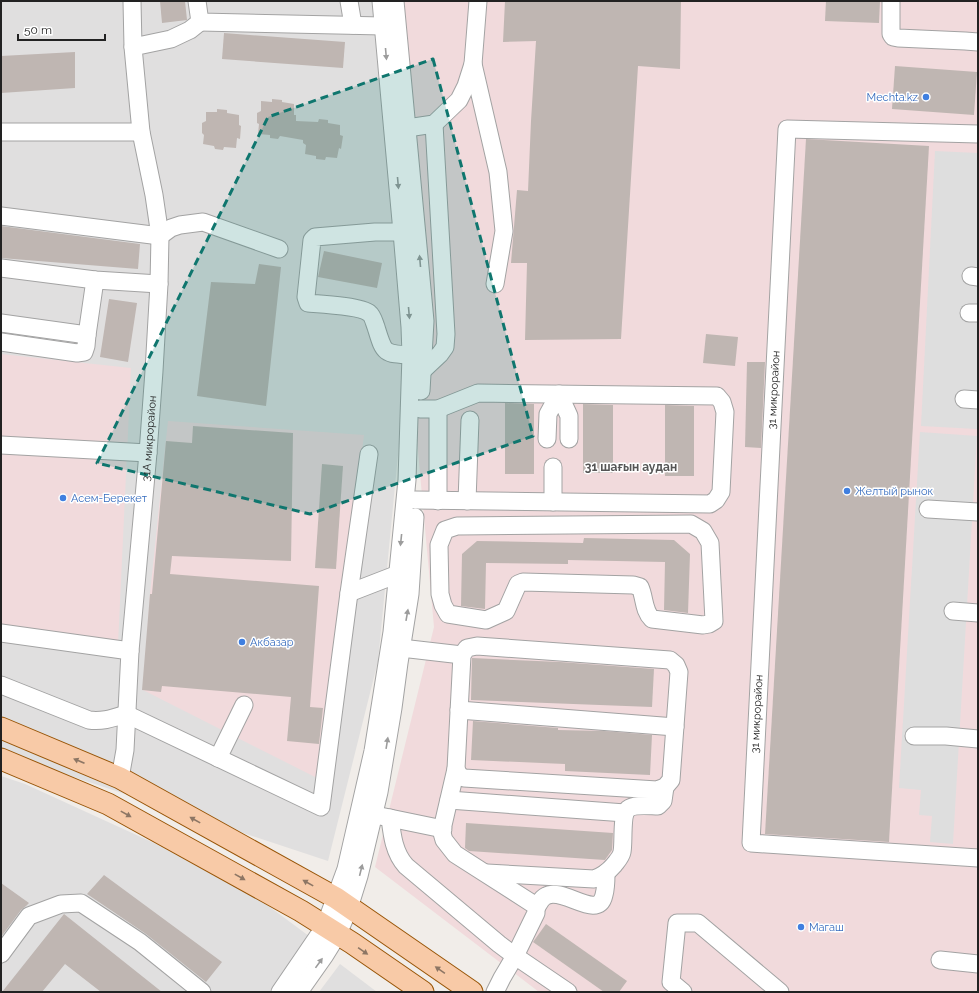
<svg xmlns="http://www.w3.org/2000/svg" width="979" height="993" viewBox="0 0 979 993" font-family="Raleway,sans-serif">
<rect width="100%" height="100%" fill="#f1ede9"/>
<g fill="#e0dfdf">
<polygon points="1,1 442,1 378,661 328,861 1,753"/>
<polygon points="1,776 25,784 154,843 263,902 313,939 273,992 1,992"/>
<polygon points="340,964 377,992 319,992"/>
</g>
<g fill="#f1dadc">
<polygon points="377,1 978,1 978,992 539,992 375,867 434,627"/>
<polygon points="1,354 131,368 118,644 1,627"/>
<polygon points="168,421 364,435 319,779 143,690 150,594"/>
</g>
<g fill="#dedede">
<polygon points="935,151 978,153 978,408 977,429 921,426"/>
<polygon points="920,432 977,436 953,844 930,842 932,816 919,815 921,790 899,788"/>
</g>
<g fill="#bfb6b2">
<polygon points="160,1 185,1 187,20 162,23"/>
<polygon points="505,1 681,1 680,69 638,66 621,339 525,340 527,263 511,263 517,190 528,191 531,121 536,41 503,42"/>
<polygon points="826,1 880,1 879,23 825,21"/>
<polygon points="224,33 345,42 343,68 222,59"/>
<polygon points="75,52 75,88 1,93 1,56"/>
<polygon points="895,66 977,72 974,115 892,109"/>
<polygon points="272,99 282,100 282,102 294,104 294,115 296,115 296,121 318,122 319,119 328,120 328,123 340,125 340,135 343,136 341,149 339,148 337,158 326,157 325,160 316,159 316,156 305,154 306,145 303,143 303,140 280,136 278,139 270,138 270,135 258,134 259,124 257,123 257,113 261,111 261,101 272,102"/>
<polygon points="217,109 227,110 227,113 239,115 239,125 241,126 240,139 237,138 236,148 224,147 223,150 215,149 214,146 203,144 204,135 202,133 202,123 206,121 206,112 217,112"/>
<polygon points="806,139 929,146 889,842 765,834"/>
<polygon points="1,226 140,244 138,269 1,258"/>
<polygon points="324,251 382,263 377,288 318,277"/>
<polygon points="259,264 281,267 266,406 197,396 211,282 255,284"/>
<polygon points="109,299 137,303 128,362 100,357"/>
<polygon points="706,334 738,337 735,366 703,363"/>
<polygon points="747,362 765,362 761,448 745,447"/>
<polygon points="505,403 534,404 534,474 505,474"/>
<polygon points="583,404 613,405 613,473 583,473"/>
<polygon points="665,405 694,406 694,476 665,476"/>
<polygon points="193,426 293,433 291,561 172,556 170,574 319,586 310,707 323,708 319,744 287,741 291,697 162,686 161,692 142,690 150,594 152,594 166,441 192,443"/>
<polygon points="322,464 343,466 336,569 315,568"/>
<polygon points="584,538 674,540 690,554 688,613 664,610 665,562 568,560 568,564 486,563 485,609 461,606 462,554 477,541 583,543"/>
<polygon points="472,658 560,662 654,669 652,707 471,700"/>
<polygon points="473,721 558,728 558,730 604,731 652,735 650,775 565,771 565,764 471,760"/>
<polygon points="466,823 613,833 612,850 605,860 469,851 465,848"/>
<polygon points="104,875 222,962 206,982 146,934 87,894"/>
<polygon points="1,883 29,903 26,906 21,910 1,937"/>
<polygon points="64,914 162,992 101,992 65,964 42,992 2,992"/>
<polygon points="546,924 627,981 619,992 604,992 533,942"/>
</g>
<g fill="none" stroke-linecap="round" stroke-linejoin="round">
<defs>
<g id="minor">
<polyline points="132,1 133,47"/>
<polyline points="197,1 200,22 383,26"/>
<polyline points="349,1 353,25"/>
<polyline points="395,1 425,321 421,391"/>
<polyline points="891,1 891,34 893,37 898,38 965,41 978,42"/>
<polyline points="473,64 498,172 504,231 495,284"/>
<polyline points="407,128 434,124 459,100 466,86 473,64 478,1"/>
<polyline points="1,132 141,132"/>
<polyline points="978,134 787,129 751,843 978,858"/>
<polyline points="1,216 160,236 171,228 180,225 203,222 279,249"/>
<path d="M 402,232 L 375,232 L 315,237 L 312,240 L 306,297 L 308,303 C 320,304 361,306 369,313 C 373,316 374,322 376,327 C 384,353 383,354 411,355"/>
<polyline points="1,268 95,280 159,284"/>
<polyline points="971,276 978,277"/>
<polyline points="969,313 978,313"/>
<polyline points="1,323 87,335"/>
<polyline points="1,342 77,353 84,352 86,346 87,335 95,280"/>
<polyline points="423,370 440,354 445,347 446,334 434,124"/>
<polyline points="964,399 978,400"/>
<polyline points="438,409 438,501"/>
<polyline points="547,439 548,414 559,394 569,416 569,439"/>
<polyline points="1,445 148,453"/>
<polyline points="553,467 553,502"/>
<polyline points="415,500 710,504 716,500 721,492 725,412 722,402 717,396 478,393 438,409 420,409"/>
<polyline points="467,501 470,420"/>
<polyline points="928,509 978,512"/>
<path d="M 691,524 L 703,531 L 710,543 L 714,621 L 709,624 L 703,625 L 652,619 C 643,610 645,598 640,587 L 633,585 L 523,582 L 518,584 L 506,611 L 486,620 L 448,614 L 443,605 L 440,594 L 439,545 L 445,530 L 457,526 Z"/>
<polyline points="349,593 398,574"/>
<polyline points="953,611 978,613"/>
<polyline points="1,633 130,651"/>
<polygon points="477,646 670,660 676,665 679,672 671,780 665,787 657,790 464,778 459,775 456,769 462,655 467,648"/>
<polyline points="401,648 462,655"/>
<path d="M 1,685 L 89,720 C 102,722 113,718 126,714 L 321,807 L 349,593 L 369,454"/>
<polyline points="459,710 675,727"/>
<polyline points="914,736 946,736 978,739"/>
<polyline points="218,758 244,705"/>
<polyline points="456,769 443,825 442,833 444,840 455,854 533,904 536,908 536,913 515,956 502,978 495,992"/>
<path id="s1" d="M 120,778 L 125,750 L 130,651 L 148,453 L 154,371 L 159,284 L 160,236 L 154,195 L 141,132 L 133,47 L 171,39 L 190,30 L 200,22"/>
<polyline points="449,800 625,813"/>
<polyline points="380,816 443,829"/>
<path d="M 390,818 C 392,835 394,853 406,866 L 499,944 L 515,956 L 568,992"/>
<path d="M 487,873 L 594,879 C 603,876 608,872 614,865 C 617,861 621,857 622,852 C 624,842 621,815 628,809 C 634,804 650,806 658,806 L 663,801 L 665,787"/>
<path d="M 536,908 C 539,904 541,898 546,896 C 563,886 598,922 604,895 C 606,888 606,880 606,873"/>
<polyline points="1,954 29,916 61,904 81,903 140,942 202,992"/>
<polyline points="940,960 978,964"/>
<polyline points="280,992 325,926 346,869 373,751 392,632 407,480 411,355 410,327 402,232 381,1"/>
<polyline points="299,992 325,955 338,934 349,908 359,876 379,792 393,708 399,663 410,594 415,517"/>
<polyline points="683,992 671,982 677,923 698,923 780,992"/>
</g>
<g id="major">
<polyline points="1,728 120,778 336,898 472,992"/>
<polyline points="1,759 108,804 301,911 352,943 423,992"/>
</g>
</defs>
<use href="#minor" stroke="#a3a3a3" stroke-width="19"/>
<use href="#major" stroke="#985507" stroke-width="23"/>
<use href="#minor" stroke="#fff" stroke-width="17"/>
<use href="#major" stroke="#f8caa7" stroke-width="21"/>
</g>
<defs><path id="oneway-solid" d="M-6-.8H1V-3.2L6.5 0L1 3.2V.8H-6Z"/></defs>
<g fill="#9c9c9c">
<use href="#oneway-solid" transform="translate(386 54) rotate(85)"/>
<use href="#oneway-solid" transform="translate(398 183) rotate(85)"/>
<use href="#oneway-solid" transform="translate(420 261) rotate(-95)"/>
<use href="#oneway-solid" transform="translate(409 313) rotate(85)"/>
<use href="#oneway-solid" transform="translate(401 540) rotate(96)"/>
<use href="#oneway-solid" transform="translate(407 615) rotate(-80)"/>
<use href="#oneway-solid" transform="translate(387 743) rotate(-81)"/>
<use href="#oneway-solid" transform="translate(361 870) rotate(-76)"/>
<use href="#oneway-solid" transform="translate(319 963) rotate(-54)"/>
</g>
<g fill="#8d7664">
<use href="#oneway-solid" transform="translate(79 761) rotate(-157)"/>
<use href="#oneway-solid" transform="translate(126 814) rotate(29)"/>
<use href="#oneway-solid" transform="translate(195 820) rotate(-151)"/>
<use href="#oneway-solid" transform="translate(240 877) rotate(29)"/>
<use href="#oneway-solid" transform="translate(308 883) rotate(-151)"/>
<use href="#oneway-solid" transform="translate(363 951) rotate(35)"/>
<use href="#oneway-solid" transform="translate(440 970) rotate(-145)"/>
</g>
<path fill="#0f766e" fill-opacity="0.2" stroke="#0f766e" stroke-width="3" stroke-dasharray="8 5" stroke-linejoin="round" d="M 433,59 L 533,436 L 310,514 L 97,463 L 268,117 Z"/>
<g fill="#3f7fe0" stroke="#fff" stroke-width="1.5">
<circle cx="926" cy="97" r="4"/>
<circle cx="847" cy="491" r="4"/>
<circle cx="63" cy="498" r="4"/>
<circle cx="242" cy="642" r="4"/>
<circle cx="801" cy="927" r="4"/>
</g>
<g text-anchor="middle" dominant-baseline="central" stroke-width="3" stroke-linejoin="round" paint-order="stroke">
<g font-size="11" fill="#366cbe" stroke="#fff" text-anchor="start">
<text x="918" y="97" text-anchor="end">Mechta.kz</text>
<text x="855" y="491">Желтый рынок</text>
<text x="71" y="498">Асем-Берекет</text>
<text x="250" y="642">Акбазар</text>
<text x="809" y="927">Магаш</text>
</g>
<g font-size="11" fill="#222" stroke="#fff">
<text transform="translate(774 390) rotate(-87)">31 микрорайон</text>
<text stroke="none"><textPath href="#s1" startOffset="341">31А микрорайон</textPath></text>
<text transform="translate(757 714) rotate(-87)">31 микрорайон</text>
</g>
<g font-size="12" font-weight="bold" fill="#555" stroke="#fff">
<text x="631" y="467">31 шағын аудан</text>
</g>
</g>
<rect width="979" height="993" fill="none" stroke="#222222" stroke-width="4"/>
<path d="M18 34v6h87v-6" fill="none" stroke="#222222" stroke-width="2"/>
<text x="24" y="34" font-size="12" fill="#222222" stroke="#ffffff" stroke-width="3" paint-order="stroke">50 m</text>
</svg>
